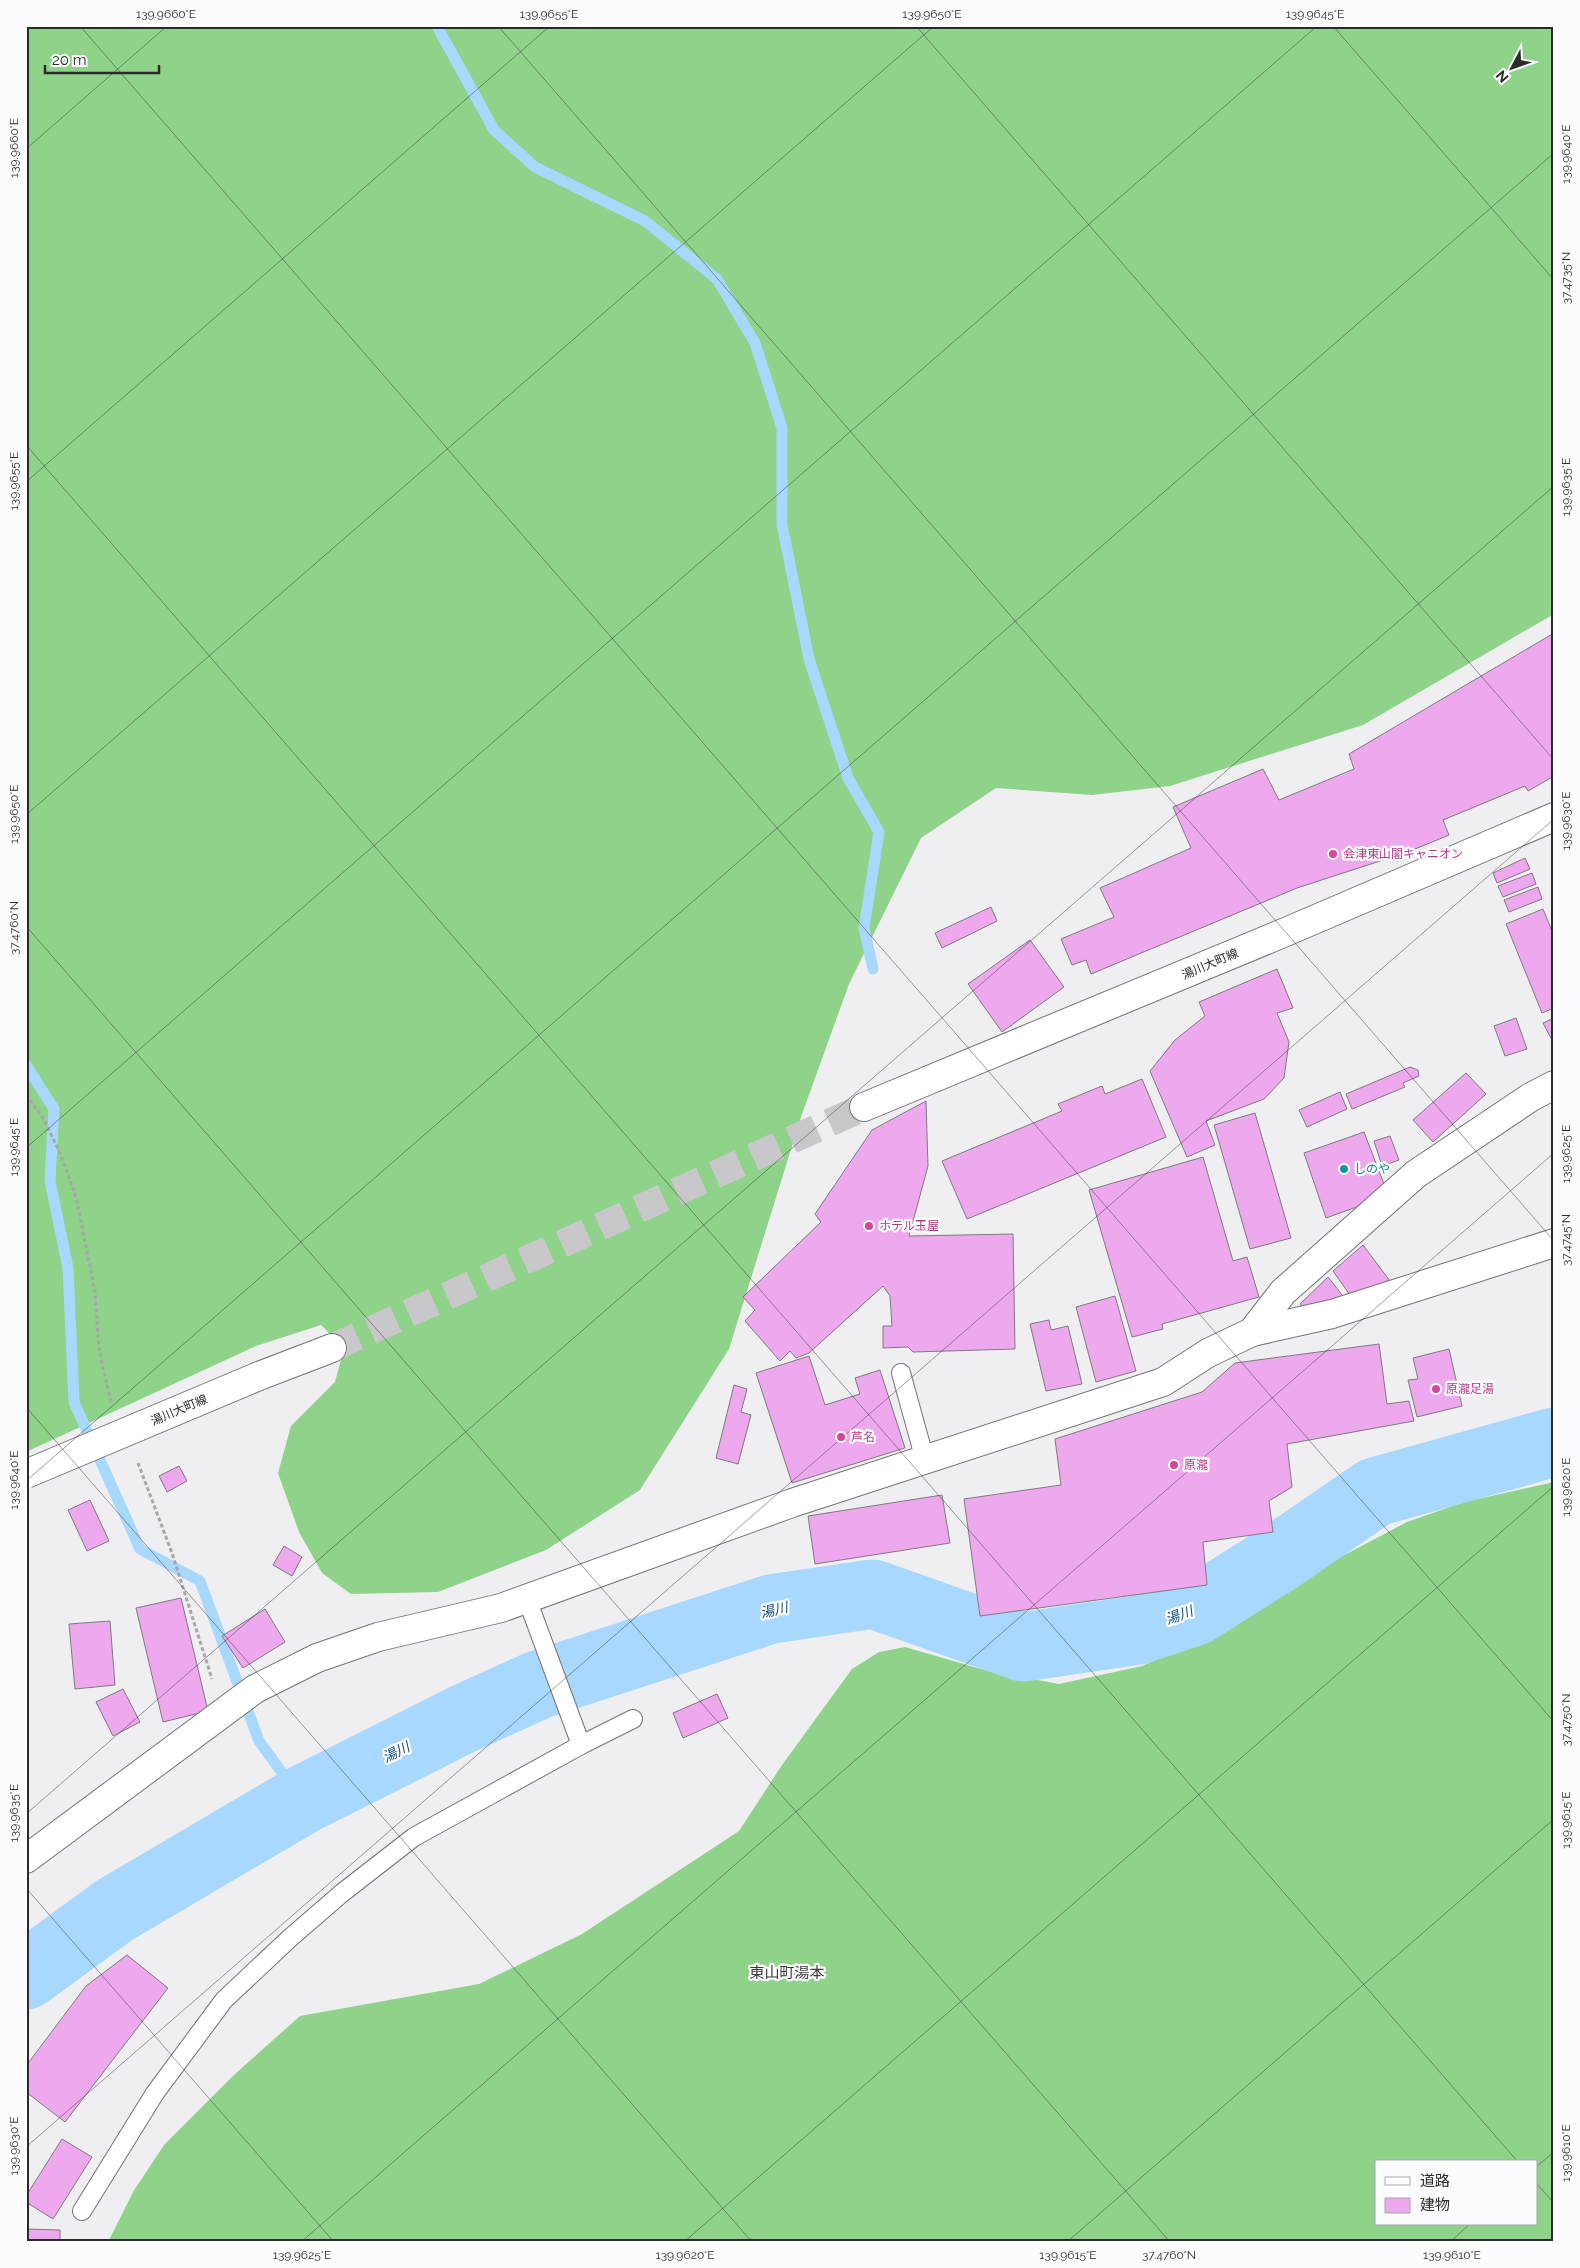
<svg xmlns="http://www.w3.org/2000/svg" width="1580" height="2268" viewBox="0 0 1580 2268" font-family="Raleway,'Noto Sans JP',sans-serif">
<rect width="100%" height="100%" fill="#efeff2"/>
<g fill="#8fd289" fill-rule="evenodd">
<polygon points="26,26 1554,26 1554,614 1363,725 1170,786 1092,795 996,788 921,838 849,984 801,1117 729,1349 640,1490 546,1550 438,1592 351,1594 322,1573 299,1532 278,1473 291,1426 335,1382 344,1348 321,1325 256,1346 26,1452"/>
<path d="M 1554,1482 L 1554,2242 L 108,2242 L 133,2192 L 164,2145 L 234,2075 L 300,2016 L 479,1984 L 582,1934 L 739,1831 L 782,1765 L 852,1669 L 879,1652 L 905,1647 L 981,1669 L 1059,1684 L 1142,1666 L 1200,1641 L 1331,1562 L 1407,1522 L 1464,1502 ZM 1376,2162 L 1536,2162 L 1536,2224 L 1376,2224 Z"/>
</g>
<g fill="none" stroke-linecap="round" stroke-linejoin="round">
<g stroke="#a8d8fd" stroke-width="11">
<polyline points="437,26 494,130 535,167 645,221 717,279 755,343 782,428 782,525 809,659 848,778 879,832 864,928 873,969"/>
<polyline points="26,1065 54,1109 50,1181 68,1268 74,1402 140,1549 200,1581 259,1741 302,1800"/>
</g>
<polyline stroke="#a8d8fd" stroke-width="69" points="26,1975 115,1910 302,1800 463,1719 538,1685 771,1609 873,1594 1023,1647 1138,1630 1195,1611 1279,1558 1375,1492 1554,1442"/>
</g>
<g fill="#eea9ee" stroke="#7d7a7d">
<polygon points="1554,633 1554,776 1528,791 1525,786 1443,820 1449,835 1408,852 1297,888 1091,974 1086,960 1072,965 1061,939 1114,917 1100,888 1191,848 1173,807 1263,769 1279,800 1354,769 1349,754"/>
<polygon points="1525,858 1530,869 1497,883 1493,873"/>
<polygon points="1532,873 1536,884 1503,897 1498,886"/>
<polygon points="1538,887 1542,899 1509,912 1504,900"/>
<polygon points="991,907 997,921 942,948 935,933"/>
<polygon points="1543,909 1554,936 1554,1008 1542,1013 1506,924"/>
<polygon points="1030,940 1064,987 1002,1032 968,984"/>
<polygon points="1277,969 1293,1008 1277,1013 1289,1042 1284,1078 1264,1099 1206,1121 1215,1145 1187,1157 1150,1071 1175,1040 1205,1016 1199,1002"/>
<polygon points="1516,1018 1527,1049 1505,1056 1494,1026"/>
<polygon points="1554,1018 1554,1044 1543,1023"/>
<polygon points="1410,1067 1418,1070 1419,1076 1403,1083 1405,1087 1352,1109 1346,1094"/>
<polygon points="1466,1073 1486,1094 1433,1142 1413,1120"/>
<polygon points="1142,1079 1166,1137 967,1219 942,1161 1062,1111 1058,1104 1102,1086 1105,1094"/>
<polygon points="1340,1092 1347,1109 1307,1127 1299,1110"/>
<polygon points="926,1101 928,1166 909,1236 1013,1234 1015,1349 913,1352 908,1347 883,1348 883,1326 892,1326 890,1296 883,1286 809,1353 796,1358 790,1351 780,1361 745,1321 755,1310 743,1297 821,1222 815,1214 872,1130"/>
<polygon points="1255,1113 1291,1238 1250,1249 1214,1125"/>
<polygon points="1364,1132 1384,1184 1362,1205 1326,1218 1304,1153"/>
<polygon points="1390,1136 1399,1160 1382,1166 1374,1141"/>
<polygon points="1203,1157 1233,1261 1247,1257 1259,1297 1162,1324 1163,1329 1132,1337 1089,1190"/>
<polygon points="1363,1245 1393,1285 1352,1298 1333,1271"/>
<polygon points="1328,1277 1346,1300 1308,1313 1300,1304"/>
<polygon points="1115,1296 1136,1371 1096,1382 1076,1307"/>
<polygon points="1049,1320 1051,1330 1068,1326 1082,1384 1046,1391 1030,1324"/>
<polygon points="1379,1344 1387,1404 1409,1401 1414,1421 1287,1444 1292,1487 1269,1501 1273,1532 1203,1542 1207,1585 980,1616 964,1499 1061,1485 1055,1439 1202,1392 1235,1363"/>
<polygon points="1449,1349 1462,1406 1417,1417 1408,1380 1418,1379 1413,1358"/>
<polygon points="809,1356 825,1405 860,1394 855,1378 880,1370 905,1448 792,1483 756,1373"/>
<polygon points="734,1385 747,1389 741,1412 751,1415 738,1464 716,1458"/>
<polygon points="179,1466 187,1481 167,1492 159,1476"/>
<polygon points="942,1495 950,1543 815,1564 808,1516"/>
<polygon points="90,1500 109,1541 87,1551 68,1510"/>
<polygon points="284,1546 302,1557 292,1576 273,1565"/>
<polygon points="181,1598 208,1711 163,1722 136,1608"/>
<polygon points="265,1609 285,1642 243,1668 222,1636"/>
<polygon points="110,1621 115,1685 75,1689 69,1624"/>
<polygon points="123,1689 140,1722 113,1736 96,1702"/>
<polygon points="717,1694 728,1718 683,1738 673,1713"/>
<polygon points="127,1955 168,1988 65,2122 26,2092 26,2066 86,1986"/>
<polygon points="62,2139 92,2157 53,2219 26,2202 26,2196"/>
<polygon points="26,2229 60,2230 60,2242 26,2242"/>
</g>
<g fill="none" stroke-linecap="round" stroke-linejoin="round">
<polyline stroke="#c8c8ca" stroke-width="28" stroke-dasharray="28 14" stroke-linecap="butt" points="332,1348 864,1107"/>
<defs>
<g id="lane">
<polyline points="901,1373 925,1460"/>
<polyline points="527,1599 581,1745"/>
<polyline points="82,2211 155,2093 224,2000 290,1938 342,1893 414,1837 581,1745 633,1719"/>
</g>
<g id="street">
<polyline points="1252,1332 1332,1314 1554,1243"/>
<polyline points="26,1859 255,1689 317,1658 378,1637 501,1608 792,1503 1163,1382 1208,1353 1252,1332 1283,1292 1416,1174 1531,1097 1554,1085"/>
</g>
<g id="secondary">
<polyline points="864,1107 1288,931 1554,817"/>
<polyline points="259,1376 332,1348"/>
</g>
</defs>
<use href="#lane" stroke="#747477" stroke-width="20"/>
<use href="#street" stroke="#747477" stroke-width="30"/>
<use href="#secondary" stroke="#747477" stroke-width="30"/>
<g stroke="#a7a7a9" stroke-width="3" stroke-dasharray="4 2.5" stroke-linecap="butt">
<polyline points="26,1095 43,1118 61,1155 76,1197 95,1292 99,1350 111,1402"/>
<polyline points="138,1463 172,1553 212,1679"/>
</g>
<use href="#lane" stroke="#fff" stroke-width="18"/>
<use href="#street" stroke="#fff" stroke-width="28"/>
<use href="#secondary" stroke="#fff" stroke-width="28"/>
<defs>
<polyline id="secondary-bridge" points="26,1474 259,1376"/>
</defs>
<use href="#secondary-bridge" stroke="#747477" stroke-width="30" stroke-linecap="butt"/>
<use href="#secondary-bridge" stroke="#fff" stroke-width="28"/>
</g>
<path fill="none" stroke="#2b2b2c" stroke-width="1" stroke-opacity="0.45" d="M 80,26 L 1554,1722M 498,26 L 1554,1241M 916,26 L 1554,760M 1333,26 L 1554,280M 26,149 L 167,26M 26,445 L 1518,2162M 26,482 L 550,26M 26,815 L 934,26M 26,926 L 1170,2242M 26,1148 L 1317,26M 26,1407 L 752,2242M 26,1481 L 1554,153M 26,1814 L 1554,486M 26,1888 L 334,2242M 26,2147 L 1554,819M 1536,2167 L 1554,2152M 1536,2183 L 1554,2203M 301,2242 L 1554,1153M 684,2242 L 1554,1486M 1067,2242 L 1554,1819M 1450,2242 L 1470,2224"/>
<g fill="#d1479c" stroke="#fcfcff" stroke-width="2">
<circle cx="1333" cy="854" r="5"/>
<circle cx="869" cy="1226" r="5"/>
<circle cx="1436" cy="1389" r="5"/>
<circle cx="841" cy="1437" r="5"/>
<circle cx="1174" cy="1465" r="5"/>
</g>
<circle fill="#0f9aa8" stroke="#fcfcff" stroke-width="2" cx="1344" cy="1169" r="5"/>
<g text-anchor="middle" dominant-baseline="central" stroke-width="4.5" stroke-linejoin="round" paint-order="stroke">
<g font-size="12" fill="#b23c85" stroke="#fcfcff" text-anchor="start">
<text x="1343" y="854">会津東山閣キャニオン</text>
<text x="879" y="1226">ホテル玉屋</text>
<text x="1446" y="1389">原瀧足湯</text>
<text x="851" y="1437">芦名</text>
<text x="1184" y="1465">原瀧</text>
</g>
<g font-size="12" fill="#2b2b2c" stroke="#fcfcff">
<text transform="translate(1210 964) rotate(-23)">湯川大町線</text>
<text transform="translate(179 1410) rotate(-23)">湯川大町線</text>
</g>
<g font-size="12" fill="#0d838f" stroke="#fcfcff" text-anchor="start">
<text x="1354" y="1169">しのや</text>
</g>
<g font-size="14" font-style="italic" fill="#0f4f77" stroke="#fcfcff">
<text transform="translate(774 1610) rotate(-13)">湯川</text>
<text transform="translate(1179 1615) rotate(-20)">湯川</text>
<text transform="translate(396 1752) rotate(-27)">湯川</text>
</g>
<g font-size="15" fill="#3c3c3e" stroke="#fcfcff">
<text x="787" y="1973">東山町湯本</text>
</g>
</g>
<rect width="1580" height="2268" fill="none" stroke="#fcfcff" stroke-width="55"/>
<rect x="1375" y="2160" width="162" height="65" fill="#fcfcff" stroke="#a8a8ab"/>
<rect x="1385" y="2177" width="25" height="8" fill="#ffffff" stroke="#a8a8ab"/>
<text x="1420" y="2186" font-size="15" fill="#2b2b2c">道路</text>
<rect x="1385" y="2198" width="25" height="15" fill="#eea9ee" stroke="#a8a8ab"/>
<text x="1420" y="2210" font-size="15" fill="#2b2b2c">建物</text>
<g transform="translate(1512 68) rotate(229)" stroke="#fcfcff" stroke-width="4" paint-order="stroke">
<path d="M0-4L9 19L0 12L-9 19Z" fill="#2b2b2c"/>
<text y="-8" font-size="14" font-weight="bold" text-anchor="middle" fill="#2b2b2c">N</text>
</g>
<path d="M45 65v8h114v-8" fill="none" stroke="#2b2b2c" stroke-width="2.5"/>
<text x="52" y="65" font-size="15" fill="#2b2b2c" stroke="#fcfcff" stroke-width="4" paint-order="stroke">20 m</text>
<rect x="28" y="28" width="1524" height="2212" fill="none" stroke="#2b2b2c" stroke-width="2"/>
<g font-size="12" text-anchor="middle" fill="#2b2b2c">
<text x="166" y="18">139.9660°E</text>
<text x="549" y="18">139.9655°E</text>
<text x="932" y="18">139.9650°E</text>
<text x="1315" y="18">139.9645°E</text>
<text transform="translate(14 148) rotate(-90)" y="4">139.9660°E</text>
<text transform="translate(1566 154) rotate(-90)" y="4">139.9640°E</text>
<text transform="translate(1566 278) rotate(-90)" y="4">37.4735°N</text>
<text transform="translate(14 481) rotate(-90)" y="4">139.9655°E</text>
<text transform="translate(1566 487) rotate(-90)" y="4">139.9635°E</text>
<text transform="translate(14 814) rotate(-90)" y="4">139.9650°E</text>
<text transform="translate(1566 821) rotate(-90)" y="4">139.9630°E</text>
<text transform="translate(14 928) rotate(-90)" y="4">37.4760°N</text>
<text transform="translate(14 1147) rotate(-90)" y="4">139.9645°E</text>
<text transform="translate(1566 1154) rotate(-90)" y="4">139.9625°E</text>
<text transform="translate(1566 1240) rotate(-90)" y="4">37.4745°N</text>
<text transform="translate(14 1480) rotate(-90)" y="4">139.9640°E</text>
<text transform="translate(1566 1487) rotate(-90)" y="4">139.9620°E</text>
<text transform="translate(1566 1720) rotate(-90)" y="4">37.4750°N</text>
<text transform="translate(14 1813) rotate(-90)" y="4">139.9635°E</text>
<text transform="translate(1566 1820) rotate(-90)" y="4">139.9615°E</text>
<text transform="translate(14 2146) rotate(-90)" y="4">139.9630°E</text>
<text transform="translate(1566 2153) rotate(-90)" y="4">139.9610°E</text>
<text x="302" y="2259">139.9625°E</text>
<text x="685" y="2259">139.9620°E</text>
<text x="1068" y="2259">139.9615°E</text>
<text x="1169" y="2259">37.4760°N</text>
<text x="1452" y="2259">139.9610°E</text>
</g>
</svg>
